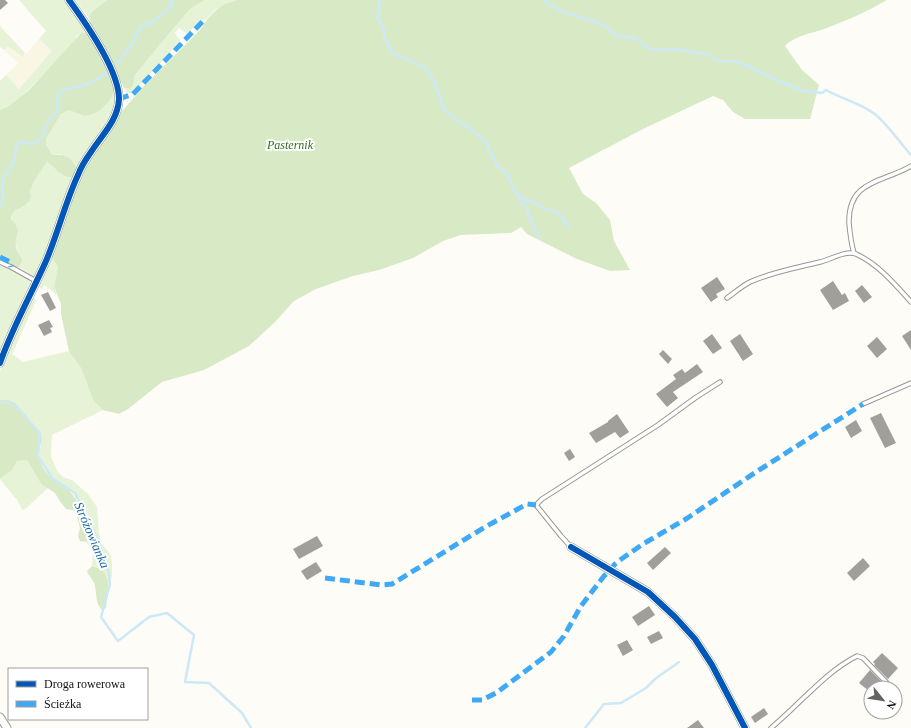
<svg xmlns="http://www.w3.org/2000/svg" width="911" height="728" viewBox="0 0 911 728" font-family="'Times New Roman',serif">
<rect width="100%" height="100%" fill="#fdfcf7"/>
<polygon fill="#f9f7e4" points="39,39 52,51 19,89 6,75 18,63 4,50 8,46 23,57"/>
<g fill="#e7f3d7">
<polygon points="19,0 65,0 88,34 82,32 77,36 73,43 28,90 7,107 0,110 0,81 6,75 19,89 52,51 39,39 46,31"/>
<polygon points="75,0 107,0 93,12 89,18"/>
<polygon points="205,0 236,0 235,1 229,2 215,10 206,20 201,20 187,34 179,28 175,33 180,41 143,82 131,93 127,93 124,88 130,89 133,85 135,75 167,36 190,9"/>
<polygon points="0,26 25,53 23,57 8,46 4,50 0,47"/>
<polygon points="114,92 116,101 112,116 77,169 60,154 52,155 46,144 46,139 61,114 69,110 111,98"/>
<path d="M 47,161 L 62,175 L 75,177 L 52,239 L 35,277 L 19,267 L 22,264 C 17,248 10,230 12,213 C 19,206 25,207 31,197 L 30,190 L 36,178 Z"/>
<polygon points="51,256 58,267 54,286 57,295 44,285 42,290 38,285"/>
<path d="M 0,265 C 8,267 29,276 31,284 L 0,352 Z"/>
<polygon points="33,296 36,301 12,354 23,362 69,351 81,368 93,400 103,410 52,435 51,456 57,471 63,477 72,480 88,494 97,507 99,533 102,544 110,554 112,563 112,576 107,592 107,579 99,567 92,566 93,551 86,542 91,533 83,508 73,494 62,483 54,479 46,472 41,461 39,451 41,446 38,429 21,411 16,403 8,401 0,400 0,372 4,357"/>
<polygon points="27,460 41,484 48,488 25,509 22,510 18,501 7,488 0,479 12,470 17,461"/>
</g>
<g fill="#d8eac5">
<polygon points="107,0 205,0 190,9 167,36 135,75 133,85 130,89 124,88 93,30 89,18 92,12"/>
<path d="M 236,0 L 887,0 C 868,11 848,20 827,28 C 814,33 795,35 785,46 L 802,70 L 819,85 L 810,119 L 745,119 L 733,112 L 723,100 L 713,96 L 643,129 L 569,168 L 583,194 L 596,203 L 610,220 L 614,241 L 630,270 L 610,271 L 577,259 L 527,234 L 521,227 L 511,233 L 461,235 L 443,241 L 413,258 L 379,270 L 353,276 L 316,289 L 294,301 L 275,322 L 249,346 L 204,370 L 162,382 L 128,409 L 119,414 L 103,410 L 93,400 L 81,368 L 69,351 L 61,314 L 61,304 L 54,286 L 58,267 L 51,256 L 73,195 L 82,175 L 98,147 L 112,129 L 122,111 L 143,87 L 201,29 C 208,17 220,3 235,1 Z"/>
<path d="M 82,32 L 88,34 C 96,47 114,75 114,90 C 114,97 103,109 97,112 C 93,114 89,115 85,116 L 69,110 L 61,114 L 46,139 L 46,144 L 52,155 C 65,154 71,157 77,169 L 75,177 C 63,180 55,167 47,162 L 36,178 L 30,190 L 31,197 C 30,199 29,202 27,203 C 20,211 13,206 11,219 C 24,233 14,233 16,247 C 17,255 27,259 19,267 L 15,267 L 0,260 L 0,110 L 7,107 L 29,90 Z"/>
<path d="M 0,400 L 8,400 L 16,403 C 24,415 35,424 42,437 C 42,442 39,448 39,452 C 39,462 45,474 53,479 C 57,481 61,481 64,485 C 78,499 86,514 91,533 L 86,542 L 80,541 L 78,536 L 80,528 L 76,512 L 73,510 L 66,509 L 59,500 L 55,493 L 41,484 L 27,460 L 17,461 L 12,470 L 0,479 Z"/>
<path d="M 92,566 C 113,570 108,592 106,608 L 102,610 C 95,603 97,595 95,586 C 94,580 89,577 87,571 Z"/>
</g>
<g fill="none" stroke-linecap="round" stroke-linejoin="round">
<g stroke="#cde8f7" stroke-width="2.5">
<path d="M 379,0 C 380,5 380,11 377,17 L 384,29 L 384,36 L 389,48 L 393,54 L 405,58 L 425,68 L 433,79 L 441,100 L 442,107 L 453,118 L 468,127 L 485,141 L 497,165 L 507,174 L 514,190 L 527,210 L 535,230 L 540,237"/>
<path d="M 545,0 L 547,3 L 565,13 L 584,18 L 602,24 L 617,36 L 635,38 L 648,48 L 657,50 L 673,49 L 705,54 L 719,61 L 733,61 L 747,66 L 788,85 L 804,91 L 822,93 L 826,90 C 842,99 863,104 876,115 C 888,125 900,143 911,155"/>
<polyline points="116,64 132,44 139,30 142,26 152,22 168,10 172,3 171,0"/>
<polyline points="519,197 535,203 545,209 556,212 562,216 569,228"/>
<path d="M 0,206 C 7,198 1,191 2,182 C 3,174 11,170 13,163 C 16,156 14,148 19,142 C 23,142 27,144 31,144 C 43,143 43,132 47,124 C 50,116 56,117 58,106 C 59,101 55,96 60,92 C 65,87 74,88 81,86 C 91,83 99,79 108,72"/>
<polyline points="0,402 14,404 40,433 38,456 52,478 75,493 94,531 107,564 110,584 101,617 118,641 149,617 167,613 194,635 185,682 209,683 242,713 251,728"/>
<polyline points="585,728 604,704 621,703 646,688 655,679 679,662"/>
</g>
</g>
<g fill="#a19f9c">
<polygon points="0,0 5,0 8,3 0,10"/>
<polygon points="717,277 725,289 716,294 718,297 711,302 701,288"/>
<polygon points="833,281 842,295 845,293 849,301 833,310 820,290"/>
<polygon points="862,285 872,297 864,303 855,291"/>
<polygon points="48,292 56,308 50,311 41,295"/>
<polygon points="49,320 53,327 50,328 52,332 44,336 38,325"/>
<polygon points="911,330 911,350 902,336"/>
<polygon points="712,334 722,348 713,354 703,341"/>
<polygon points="740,334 753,354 743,361 730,341"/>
<polygon points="877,337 887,349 877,358 867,346"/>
<polygon points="663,350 672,359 668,364 659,354"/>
<polygon points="697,364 703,372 673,392 678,398 667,407 656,394 676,379 673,375 682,369 685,373"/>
<polygon points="881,413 896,443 885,448 870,418"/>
<polygon points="617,414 629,432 620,438 615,432 596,443 589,433 608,422 608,421"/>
<polygon points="856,420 862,431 851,438 845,427"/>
<polygon points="570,449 575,457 569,461 564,453"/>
<polygon points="317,536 323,546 299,559 293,549"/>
<polygon points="665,547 671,553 653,570 647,563"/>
<polygon points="863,558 870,566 854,581 847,573"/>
<polygon points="316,562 322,571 307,580 301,571"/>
<polygon points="649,606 655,615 638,626 632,617"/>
<polygon points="659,631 663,638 651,644 647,637"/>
<polygon points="627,640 633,650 623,656 617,645"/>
<polygon points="882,653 898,668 888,679 874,665 875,664 873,662"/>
<polygon points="870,670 888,688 871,688 869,691 859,683"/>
<polygon points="764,708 768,714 755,723 751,717"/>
<polygon points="698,720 704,728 687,728"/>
</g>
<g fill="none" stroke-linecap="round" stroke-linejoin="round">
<defs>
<g id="service">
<path d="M 854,253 C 851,243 850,234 849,223 C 848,180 882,183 911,166"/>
<polyline points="0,262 11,267 36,281"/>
<path d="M 727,298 C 734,293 742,286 750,282 C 772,272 796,268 820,262 C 830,260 845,250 856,254 C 878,264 895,284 911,302"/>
<polyline points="863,404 911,383"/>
<polyline points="571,547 561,536 536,505 542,499 658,425 695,398 720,382"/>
<path d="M 771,728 C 799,705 825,672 857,656 L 863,658 L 887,683"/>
</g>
<g id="minor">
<path d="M 0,363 C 12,328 31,295 46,261 C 58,233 65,203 78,175 C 81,167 86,159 91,152 C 102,135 118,120 119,99 C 119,71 85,22 69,0"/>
<polyline points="571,547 648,592 675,617 695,639 712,665 745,728"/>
<polyline points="0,717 7,728"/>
</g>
</defs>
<use href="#service" stroke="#979795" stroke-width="5.5"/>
<use href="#minor" stroke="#979795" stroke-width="9"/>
<use href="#service" stroke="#fffffe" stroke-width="3.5"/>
<use href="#minor" stroke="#fffffe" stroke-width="7"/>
<g stroke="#3fa9f5" stroke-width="5" stroke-dasharray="10 5" stroke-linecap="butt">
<polyline points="119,99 133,94 205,19"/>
<polyline points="0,257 10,262 11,267"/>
<polyline points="325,578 381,585 392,584 485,527 527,504 536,505"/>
<polyline points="472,700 482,700 496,693 551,652 564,636 581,606 604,576 611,570 614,565 620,560 643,544 686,519 756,472 863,404"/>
</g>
<defs>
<g id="cycleway">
<path d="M 0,363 C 12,328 31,295 46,261 C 58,233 65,203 78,175 C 81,167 86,159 91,152 C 102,135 118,120 119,99 C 119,71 85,22 69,0"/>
<polyline points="571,547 648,592 675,617 695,639 712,665 745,728"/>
</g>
</defs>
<use href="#cycleway" stroke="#fff" stroke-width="8"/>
<use href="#cycleway" stroke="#0057b8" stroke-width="6"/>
</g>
<g text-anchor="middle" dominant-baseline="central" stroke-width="4" stroke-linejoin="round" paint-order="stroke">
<g font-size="12" font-style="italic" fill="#2f6b1f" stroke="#fff">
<text x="290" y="145">Pasternik</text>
</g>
<g font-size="13" font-style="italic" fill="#1768a6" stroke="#fff">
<text transform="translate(92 535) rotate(67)">Stróżowianka</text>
</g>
</g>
<rect x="8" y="668" width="140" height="52" fill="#ffffff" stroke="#a0a0a0"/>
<rect x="16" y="681" width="20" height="6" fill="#0057b8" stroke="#a0a0a0"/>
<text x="44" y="688" font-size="12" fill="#111111">Droga rowerowa</text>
<rect x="16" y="701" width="20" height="6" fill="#3fa9f5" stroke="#a0a0a0"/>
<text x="44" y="708" font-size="12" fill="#111111">Ścieżka</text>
<g transform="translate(883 700) rotate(120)"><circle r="19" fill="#ffffff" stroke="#a0a0a0"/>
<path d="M0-3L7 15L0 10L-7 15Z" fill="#646362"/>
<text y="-6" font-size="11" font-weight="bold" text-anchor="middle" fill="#111111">N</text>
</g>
</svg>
